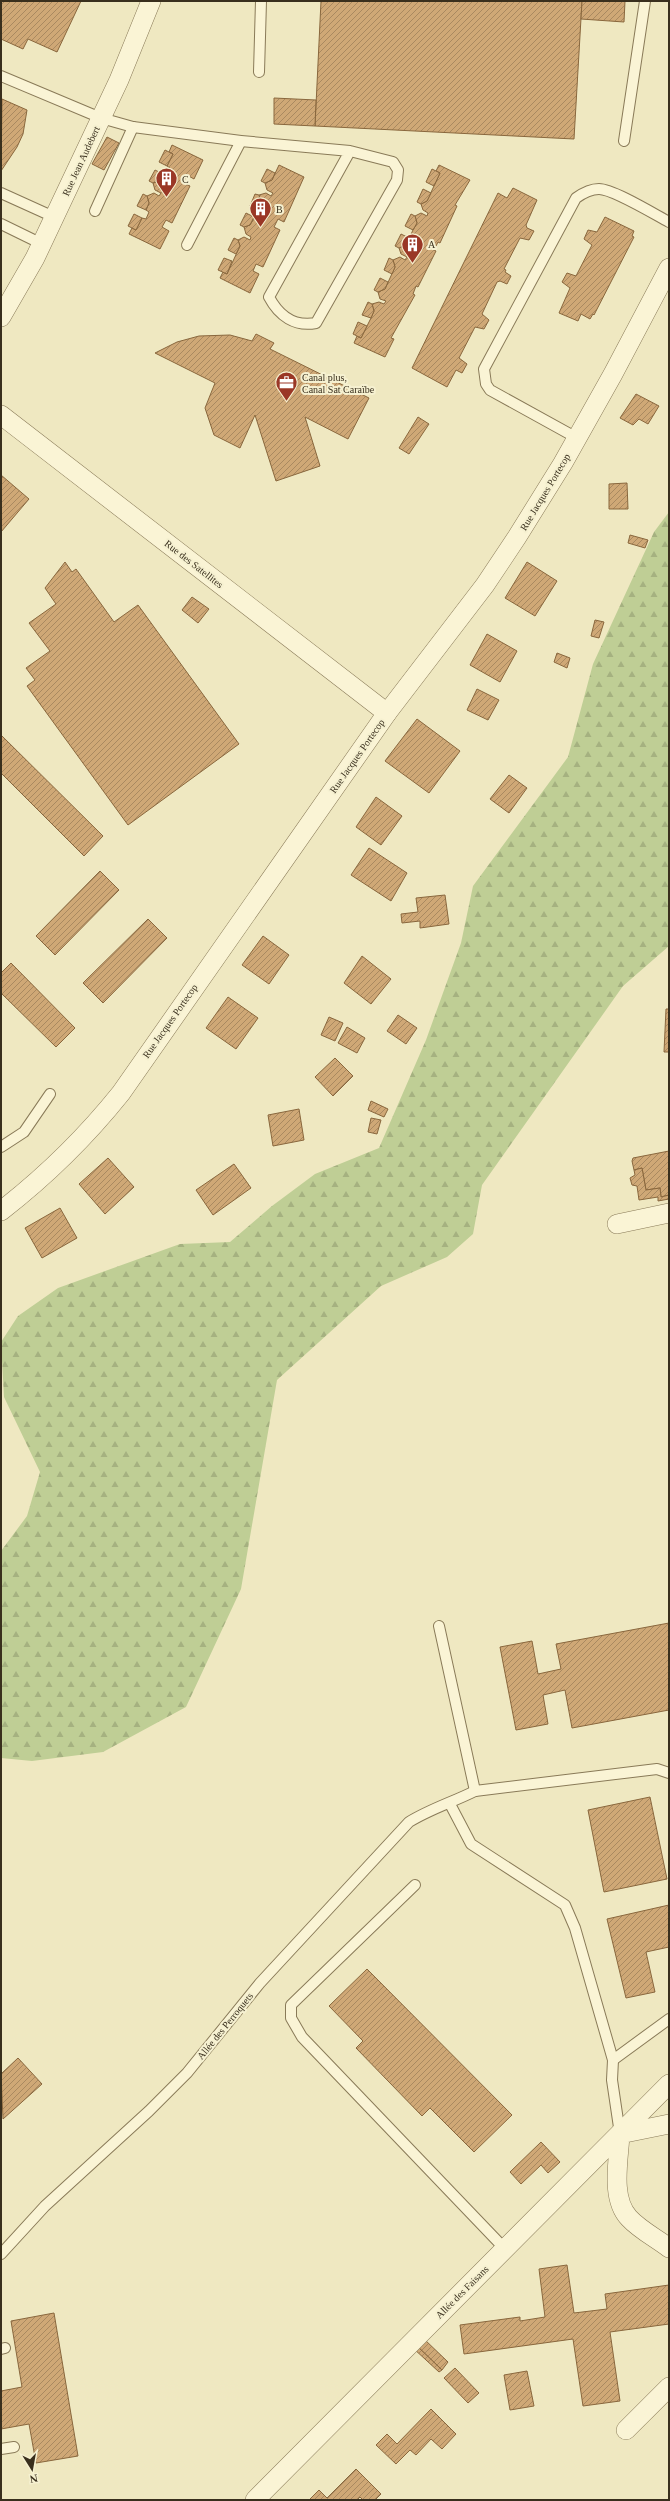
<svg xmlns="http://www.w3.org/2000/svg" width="670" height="2501" viewBox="0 0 670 2501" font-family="Georgia,serif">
<defs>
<pattern id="forest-firs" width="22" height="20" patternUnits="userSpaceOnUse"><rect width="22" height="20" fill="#bfce95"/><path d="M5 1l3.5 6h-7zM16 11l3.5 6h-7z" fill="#a5b180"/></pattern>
<pattern id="building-hatch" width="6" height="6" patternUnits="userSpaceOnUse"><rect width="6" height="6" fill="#cfa876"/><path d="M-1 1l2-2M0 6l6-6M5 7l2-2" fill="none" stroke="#a98960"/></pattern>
</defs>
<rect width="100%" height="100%" fill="#efe8c1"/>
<polygon fill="url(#forest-firs)" points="669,512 669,946 623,986 482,1185 473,1234 447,1257 381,1286 277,1380 241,1589 186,1707 103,1752 32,1761 1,1758 1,1551 27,1516 40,1472 4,1397 1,1342 18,1316 58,1288 180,1244 230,1242 272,1206 315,1174 379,1148 426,1040 461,943 473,886 568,757 593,664 654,532"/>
<g fill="url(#building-hatch)" stroke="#89673d">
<polygon points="1,1 81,1 57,52 28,39 23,49 1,39"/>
<polygon points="321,1 582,1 574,139 315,126"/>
<polygon points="582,1 625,1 624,22 581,19"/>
<polygon points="274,98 316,100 315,126 274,124"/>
<polygon points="2,99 27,110 23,134 17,147 1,171"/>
<polygon points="107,137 119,143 104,170 92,164"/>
<polygon points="172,145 203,160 194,179 187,175 183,183 190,186 172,223 166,220 162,227 169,231 160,249 129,234 132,228 136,230 142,218 146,219 149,212 146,210 149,203 147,196 154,193 159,196 161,193 155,190 153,183 160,181 163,174 167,175 170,168 167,166 173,154 169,152"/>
<polygon points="165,150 173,154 167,166 159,162"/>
<polygon points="279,165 304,177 284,222 278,219 274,227 280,230 263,267 256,264 253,271 259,274 250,293 220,278 223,272 227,274 240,246 238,240 244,237 250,240 251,237 246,234 244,227 250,225 258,210 261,202 259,195 266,193 271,196 273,193 267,190 265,183 272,180"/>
<polygon points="439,165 470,180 455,205 457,206 440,243 438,242 434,250 436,251 418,287 416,286 413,294 415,295 391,338 394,339 385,357 354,343 357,336 361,338 371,318 374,311 372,304 379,302 384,304 386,301 380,299 378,292 385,289 395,267 393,260 400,257 405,260 407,257 401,254 399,248 406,245 413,230 417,223 415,216 421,213 427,216 428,213 423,210 421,204 427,201 440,173 436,171"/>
<polygon points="267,169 275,173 272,180 265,183 261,181"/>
<polygon points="432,169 440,173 434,186 426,182"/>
<polygon points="155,170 163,174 160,181 153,183 149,181"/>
<polygon points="513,188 537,200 526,225 527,228 534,231 529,240 520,238 504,269 506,270 505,272 511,276 507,284 500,281 497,282 482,314 489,320 484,329 475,327 459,358 467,364 462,373 456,370 447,387 412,368 498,193 507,198"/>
<polygon points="423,189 431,193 427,201 421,204 417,202"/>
<polygon points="143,194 147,196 149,203 146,210 137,206"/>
<polygon points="255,194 259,195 261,202 258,210 250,206"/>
<polygon points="246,213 254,217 250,225 244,227 240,225"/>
<polygon points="134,214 142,218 136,230 128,226"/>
<polygon points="411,214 415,216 417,223 413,230 405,226"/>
<polygon points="605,217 634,231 632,236 634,237 594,315 593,314 590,319 581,314 578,321 559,313 570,288 562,282 567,273 576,276 592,245 584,239 588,230 597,232"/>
<polygon points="401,234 409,238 406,245 399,248 395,246"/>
<polygon points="234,238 238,240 240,246 236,254 228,250"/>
<polygon points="224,258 232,261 227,274 218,270"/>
<polygon points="389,258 393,260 395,267 392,274 384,270"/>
<polygon points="380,278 388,282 385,289 378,292 374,290"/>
<polygon points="368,302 372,304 374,311 371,318 362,315"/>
<polygon points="358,322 367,326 361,338 353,334"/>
<polygon points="256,334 274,343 270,349 369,398 348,439 305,417 320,466 276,481 255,415 240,448 214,435 205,408 215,383 155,353 177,342 199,336 230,335 252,341"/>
<polygon points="636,394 659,406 648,424 639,419 633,425 620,418"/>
<polygon points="418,417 429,424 409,454 399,448"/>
<polygon points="1,475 29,499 1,532"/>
<polygon points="627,483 628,509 609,509 609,484"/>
<polygon points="630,535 648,540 645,548 628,543"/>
<polygon points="65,562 72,572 76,569 114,622 138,605 239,744 128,825 27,686 35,680 26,668 50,651 29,623 56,604 45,588"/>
<polygon points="527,562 557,581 535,616 505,598"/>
<polygon points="192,597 209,609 198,623 182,610"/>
<polygon points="595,620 604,622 599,638 591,636"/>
<polygon points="487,634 517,651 500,682 470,665"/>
<polygon points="557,653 570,658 567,668 554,662"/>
<polygon points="477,689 499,700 488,720 467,710"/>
<polygon points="417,719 460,751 429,793 385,761"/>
<polygon points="1,735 103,836 84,856 1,773"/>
<polygon points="509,775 527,788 509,813 490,799"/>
<polygon points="376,797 402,816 381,845 356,827"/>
<polygon points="369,848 407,873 391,901 351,875"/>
<polygon points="100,871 119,890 55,955 36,936"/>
<polygon points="445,895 449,924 420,928 420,921 402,923 401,914 418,912 416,898"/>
<polygon points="148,919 167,938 103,1003 83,983"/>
<polygon points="263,936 289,955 269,984 242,965"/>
<polygon points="362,956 391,979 371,1004 344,983"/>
<polygon points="11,963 75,1028 56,1047 1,993 1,973"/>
<polygon points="228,997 258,1018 236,1049 206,1028"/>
<polygon points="666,1009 669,1009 669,1052 664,1052"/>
<polygon points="398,1015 417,1028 406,1044 387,1031"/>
<polygon points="329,1017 343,1023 335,1041 321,1035"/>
<polygon points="347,1027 365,1038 357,1053 338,1043"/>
<polygon points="335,1058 353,1076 333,1096 315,1077"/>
<polygon points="371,1101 388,1109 384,1117 368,1110"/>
<polygon points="299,1109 304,1140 273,1146 268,1115"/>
<polygon points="371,1118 381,1120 377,1134 368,1132"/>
<polygon points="669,1151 669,1195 661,1197 660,1188 646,1190 642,1168 634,1170 632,1161 633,1158"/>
<polygon points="108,1158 134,1187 105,1214 79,1184"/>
<polygon points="234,1164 251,1188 213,1215 196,1190"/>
<polygon points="642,1168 646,1190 660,1188 661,1197 669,1195 669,1199 658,1201 658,1197 639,1200 637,1186 632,1185 630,1178 635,1175 634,1170"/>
<polygon points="60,1208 77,1238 42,1258 25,1228"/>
<polygon points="669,1623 669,1710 572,1728 565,1690 543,1695 548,1724 516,1730 500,1647 532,1641 538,1674 561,1669 556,1644"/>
<polygon points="650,1797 667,1879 604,1892 588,1810"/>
<polygon points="669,1905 669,1947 646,1952 655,1992 626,1998 607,1919"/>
<polygon points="367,1969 512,2115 474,2152 430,2108 422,2116 356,2048 363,2041 329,2006"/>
<polygon points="18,2058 42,2084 3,2119 1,2074"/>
<polygon points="541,2142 560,2162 548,2173 541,2165 521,2184 510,2172"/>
<polygon points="567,2265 574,2313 607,2309 605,2294 669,2285 669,2324 610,2332 620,2401 583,2406 573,2339 464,2354 460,2325 520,2317 520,2321 545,2317 539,2269"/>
<polygon points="54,2313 78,2456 36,2463 29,2424 1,2429 1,2391 22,2387 11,2321"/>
<polygon points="423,2338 448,2362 442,2370 416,2345"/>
<polygon points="416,2345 442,2370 439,2372 413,2348"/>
<polygon points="455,2368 479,2393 468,2403 444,2378"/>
<polygon points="527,2371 534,2406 510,2410 504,2375"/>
<polygon points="431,2409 456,2434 442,2449 431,2439 416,2455 410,2450 396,2464 376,2445 387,2434 397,2444"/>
<polygon points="356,2469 381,2494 375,2500 363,2500 360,2497 357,2500 309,2500 319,2490 327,2498"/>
</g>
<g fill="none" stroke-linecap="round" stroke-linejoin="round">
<defs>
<g id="service">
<polyline points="259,72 261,1"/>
<path d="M 1,76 L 101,118 L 133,127 L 241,141 L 350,151 L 393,162 L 398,170 L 397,180 L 316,323 C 295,327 279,316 269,297 L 350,151"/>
<polyline points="624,141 645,1"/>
<polyline points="1,193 54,217"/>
<polyline points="95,211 133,127"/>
<polyline points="1,224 42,244"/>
<polyline points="187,245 241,141"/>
<path d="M 577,438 L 490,390 L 486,384 L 484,369 L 576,198 C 583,193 590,189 599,189 C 613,189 654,214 669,222"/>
<polyline points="1,1147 24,1132 50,1094"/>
<polyline points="439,1626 475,1791"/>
<polyline points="450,1804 471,1844 565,1905 575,1928 613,2060 612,2080 620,2134"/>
<polyline points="415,1885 291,2005 291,2018 302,2037 505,2249"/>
<polyline points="613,2060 669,2019"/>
<path d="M 1,2254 L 45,2206 L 149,2111 L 187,2073 L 260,1983 L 409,1822 C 430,1809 453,1802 475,1791 L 657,1769 L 669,1773"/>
<polyline points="1,2349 5,2348"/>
<polyline points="1,2449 14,2447"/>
</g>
<g id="minor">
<polyline points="1,317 35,258 119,80 151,1"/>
<polyline points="1,415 387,713"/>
<path d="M 1,1211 C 46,1176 85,1138 121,1093 L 387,713 L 485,585 L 517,537 L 563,463 L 613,374 L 669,268"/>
<polyline points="617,1224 669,1213"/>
<path d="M 669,2124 L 620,2134 C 619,2159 610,2198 629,2218 C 640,2230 656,2238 669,2248"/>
<polyline points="626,2430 669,2387"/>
<polyline points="255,2500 669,2084"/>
</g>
</defs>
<use href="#service" stroke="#897a58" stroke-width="12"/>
<use href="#minor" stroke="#897a58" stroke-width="20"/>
<use href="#service" stroke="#faf4d5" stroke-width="10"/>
<use href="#minor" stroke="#faf4d5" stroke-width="19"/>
</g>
<defs>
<symbol id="building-pin" viewBox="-11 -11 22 30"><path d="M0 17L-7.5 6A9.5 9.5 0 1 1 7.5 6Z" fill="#9a3726" stroke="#f6f1d1"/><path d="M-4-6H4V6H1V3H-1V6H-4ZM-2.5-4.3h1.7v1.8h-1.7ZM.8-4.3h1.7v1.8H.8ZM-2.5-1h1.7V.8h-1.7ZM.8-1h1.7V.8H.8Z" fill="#fff"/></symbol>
<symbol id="office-pin" viewBox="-11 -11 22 30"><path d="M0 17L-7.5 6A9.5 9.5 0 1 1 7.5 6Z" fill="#9a3726" stroke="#f6f1d1"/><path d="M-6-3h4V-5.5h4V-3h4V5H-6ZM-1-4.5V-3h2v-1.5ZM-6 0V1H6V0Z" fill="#fff"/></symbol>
</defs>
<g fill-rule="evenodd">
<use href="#building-pin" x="154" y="166" width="25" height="34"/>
<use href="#building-pin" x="248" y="196" width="25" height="34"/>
<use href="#building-pin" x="400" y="232" width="25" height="34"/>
<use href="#office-pin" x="274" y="370" width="25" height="34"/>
</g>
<g text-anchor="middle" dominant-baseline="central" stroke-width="4" stroke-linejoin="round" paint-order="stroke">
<g font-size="10" fill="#392f1d" stroke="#f6f1d1">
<text transform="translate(81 161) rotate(-65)">Rue Jean Audebert</text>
<text transform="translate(545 492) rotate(-59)">Rue Jacques Portecop</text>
<text transform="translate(194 564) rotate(38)">Rue des Satellites</text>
<text transform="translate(357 756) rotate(-55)">Rue Jacques Portecop</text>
<text transform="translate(170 1021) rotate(-55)">Rue Jacques Portecop</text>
<text transform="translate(225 2026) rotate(-51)">Allée des Perroquets</text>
<text transform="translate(462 2292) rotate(-45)">Allée des Faisans</text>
</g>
<g font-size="10" fill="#392f1d" stroke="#f6f1d1" text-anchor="start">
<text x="182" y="179">C</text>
<text x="276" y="209">B</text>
<text x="428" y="244">A</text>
<text x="302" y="377">Canal plus,<tspan x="302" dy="12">Canal Sat Caraïbe</tspan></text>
</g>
</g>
<rect width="670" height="2501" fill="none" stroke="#392f1d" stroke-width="4"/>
<g transform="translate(32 2469) rotate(169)" stroke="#f6f1d1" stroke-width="3" paint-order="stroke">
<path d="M0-3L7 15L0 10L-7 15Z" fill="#392f1d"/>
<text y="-6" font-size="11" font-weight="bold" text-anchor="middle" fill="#392f1d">N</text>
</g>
</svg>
